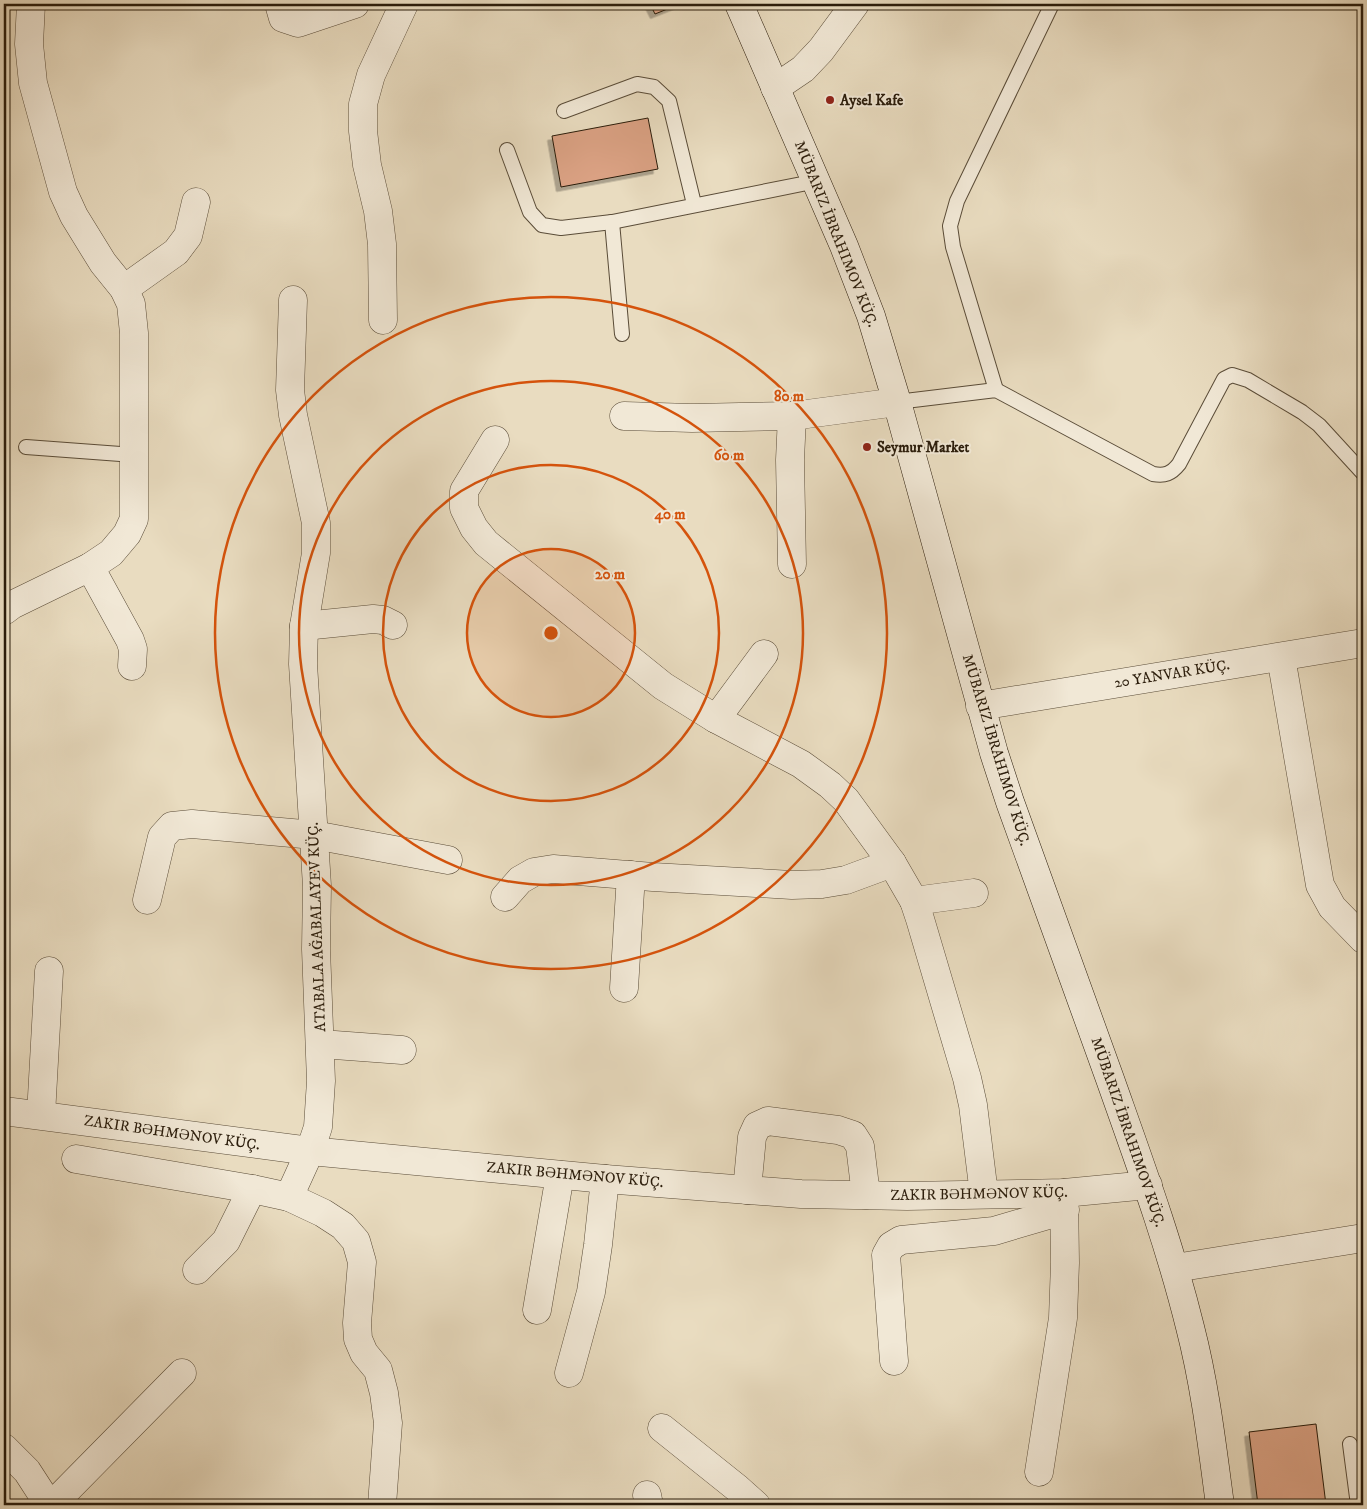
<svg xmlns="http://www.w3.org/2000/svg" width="1367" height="1509" viewBox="0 0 1367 1509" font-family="'IM FELL DW Pica',serif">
<defs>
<filter id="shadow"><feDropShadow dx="-4.5" dy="4.5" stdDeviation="0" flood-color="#0004"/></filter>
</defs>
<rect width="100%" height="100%" fill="#e9dcc0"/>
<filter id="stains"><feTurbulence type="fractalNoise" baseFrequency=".004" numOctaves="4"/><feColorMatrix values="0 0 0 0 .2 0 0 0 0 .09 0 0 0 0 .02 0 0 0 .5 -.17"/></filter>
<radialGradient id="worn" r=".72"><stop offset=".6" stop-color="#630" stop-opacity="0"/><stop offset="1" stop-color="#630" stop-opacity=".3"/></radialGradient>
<g fill="#daa183" stroke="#2a1c0b" filter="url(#shadow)">
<polygon points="650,4 680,4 655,14"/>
<polygon points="648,118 658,169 561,187 552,136"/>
<polygon points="1316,1424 1326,1505 1258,1505 1249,1432"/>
</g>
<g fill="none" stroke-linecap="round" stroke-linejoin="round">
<defs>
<g id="lane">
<polyline points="564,111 637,84 654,87 669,101 694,204"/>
<polyline points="507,150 530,212 542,225 561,228 612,222 817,181"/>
<polyline points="612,222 622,334"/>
<polyline points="996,390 953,247 950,226 957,201 1052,4"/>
<path d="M 897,402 L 996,390 L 1153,474 C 1165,476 1171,474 1179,464 L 1224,379 L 1232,375 L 1248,380 L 1302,412 L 1319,425 L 1363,473"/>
<polyline points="26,447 134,455"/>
<polyline points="1350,1444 1358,1505"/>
</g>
<g id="street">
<polyline points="279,4 283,18 298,23 355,4"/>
<polyline points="775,88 803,69 821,50 855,4"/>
<polyline points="124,289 176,252 188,236 196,202"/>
<polyline points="293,300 290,390 293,415 316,523 316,553 304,626 303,664 317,886 316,949 321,1081 318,1127 310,1151 289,1197 323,1213 343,1226 356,1241 362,1262 357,1323 358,1339 364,1353 378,1370 384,1393 388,1423 382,1505"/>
<polyline points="383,320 382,244 378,211 367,165 363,131 363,104 371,75 404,4"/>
<polyline points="624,416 692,418 792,416 897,402"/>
<polyline points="792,416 790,460 792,564"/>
<polyline points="495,440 464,491 464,508 474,528 486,543 663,686 716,719 801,764 830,785 846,800 892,863 914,901 920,919 967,1078 973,1105 984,1194"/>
<polyline points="90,567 130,640 133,649 132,666"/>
<polyline points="4,611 12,605 90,567 111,553 127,534 134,519 134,333 131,304 124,289 103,263 74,216 63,192 33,83 29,44 31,4"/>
<polyline points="304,626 373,619 383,620 393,625"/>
<polyline points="1281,657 1320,885 1332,907 1363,939"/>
<polyline points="980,706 1363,643"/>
<polyline points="716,719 764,654"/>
<polyline points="505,897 520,880 534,872 553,869 653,877 792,885 822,884 846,880 892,863"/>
<polyline points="147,900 162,837 172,826 192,824 314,835 448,860"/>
<polyline points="914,901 974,893"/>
<polyline points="624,988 631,875"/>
<polyline points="321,1044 402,1050"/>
<polyline points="4,1111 310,1151 605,1179 801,1194 907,1196 1020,1194 1064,1193 1148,1185"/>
<polyline points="41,1115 49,971"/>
<polyline points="76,1159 252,1189 289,1197"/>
<polyline points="747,1190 752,1137 757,1126 768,1121 838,1130 853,1135 860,1146 866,1195"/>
<polyline points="1175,1268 1363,1238"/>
<polyline points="197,1270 226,1241 252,1189"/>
<polyline points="537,1310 560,1175"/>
<polyline points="894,1361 886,1255 891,1246 901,1240 994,1231 1065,1210"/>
<polyline points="569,1373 591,1292 598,1245 605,1179"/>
<polyline points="662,1428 737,1488 756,1505"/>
<polyline points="4,1448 27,1471 49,1505"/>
<polyline points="1039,1472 1063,1318 1065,1263 1064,1193"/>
<polyline points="647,1495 649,1505"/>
<polyline points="52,1505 182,1373"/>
</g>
<path id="secondary" d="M 739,4 L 844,246 L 871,316 L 897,402 L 994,753 L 1010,802 C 1043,894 1076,986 1110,1079 C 1139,1161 1169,1242 1190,1327 C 1205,1385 1212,1445 1220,1505"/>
</defs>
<use href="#lane" stroke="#5a4c38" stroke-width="16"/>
<use href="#street" stroke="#5a4c38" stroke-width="29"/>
<use href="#secondary" stroke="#2a1c0b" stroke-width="29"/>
<use href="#lane" stroke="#f1e8d6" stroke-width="14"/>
<use href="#street" stroke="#f1e8d6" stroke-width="28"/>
<use href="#secondary" stroke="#f1e8d6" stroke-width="28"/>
</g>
<circle cx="551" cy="633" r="84" fill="#d5530c" fill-opacity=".12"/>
<g fill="none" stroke="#d5530c" stroke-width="2.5">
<circle cx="551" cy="633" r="84"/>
<circle cx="551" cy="633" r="168"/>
<circle cx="551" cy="633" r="252"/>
<circle cx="551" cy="633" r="336"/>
</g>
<g fill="#8f2418" stroke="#f1e8d6" stroke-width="2">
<circle cx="830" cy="100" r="5"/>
<circle cx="867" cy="447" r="5"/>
</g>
<g text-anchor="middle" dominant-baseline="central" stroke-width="4" stroke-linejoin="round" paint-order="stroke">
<g font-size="15" font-weight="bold" fill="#2a1c0b" stroke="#f1e8d6" text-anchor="start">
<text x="840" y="100">Aysel Kafe</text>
<text x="877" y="447">Seymur Market</text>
</g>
<g font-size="15" fill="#2a1c0b" stroke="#f1e8d6">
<text transform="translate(836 234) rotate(68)">MÜBARIZ İBRAHIMOV KÜÇ.</text>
<text transform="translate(1172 674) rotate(-9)">20 YANVAR KÜÇ.</text>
<text transform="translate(996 750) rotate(73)">MÜBARIZ İBRAHIMOV KÜÇ.</text>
<text transform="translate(317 927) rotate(-92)">ATABALA AĞABALAYEV KÜÇ.</text>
<text transform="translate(1128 1132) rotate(71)">MÜBARIZ İBRAHIMOV KÜÇ.</text>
<text transform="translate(172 1133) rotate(8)">ZAKIR BƏHMƏNOV KÜÇ.</text>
<text transform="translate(575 1175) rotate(5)">ZAKIR BƏHMƏNOV KÜÇ.</text>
<text transform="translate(979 1194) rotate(-1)">ZAKIR BƏHMƏNOV KÜÇ.</text>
</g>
</g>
<circle cx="551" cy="633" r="8" fill="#d5530c" stroke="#f1e8d6" stroke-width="2.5"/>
<g font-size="15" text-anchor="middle" font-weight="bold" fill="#d5530c" stroke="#f1e8d6" stroke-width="4" stroke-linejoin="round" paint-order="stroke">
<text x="789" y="401">80 m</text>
<text x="729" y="460">60 m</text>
<text x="670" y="519">40 m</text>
<text x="610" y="579">20 m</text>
</g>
<rect width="1367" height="1509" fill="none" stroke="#e9dcc0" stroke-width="20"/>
<rect x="5" y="5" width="1357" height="1499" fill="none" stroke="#2a1c0b" stroke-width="2.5"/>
<rect x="10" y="10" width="1347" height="1489" fill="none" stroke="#2a1c0b"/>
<rect width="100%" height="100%" filter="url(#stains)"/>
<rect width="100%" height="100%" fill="url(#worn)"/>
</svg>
